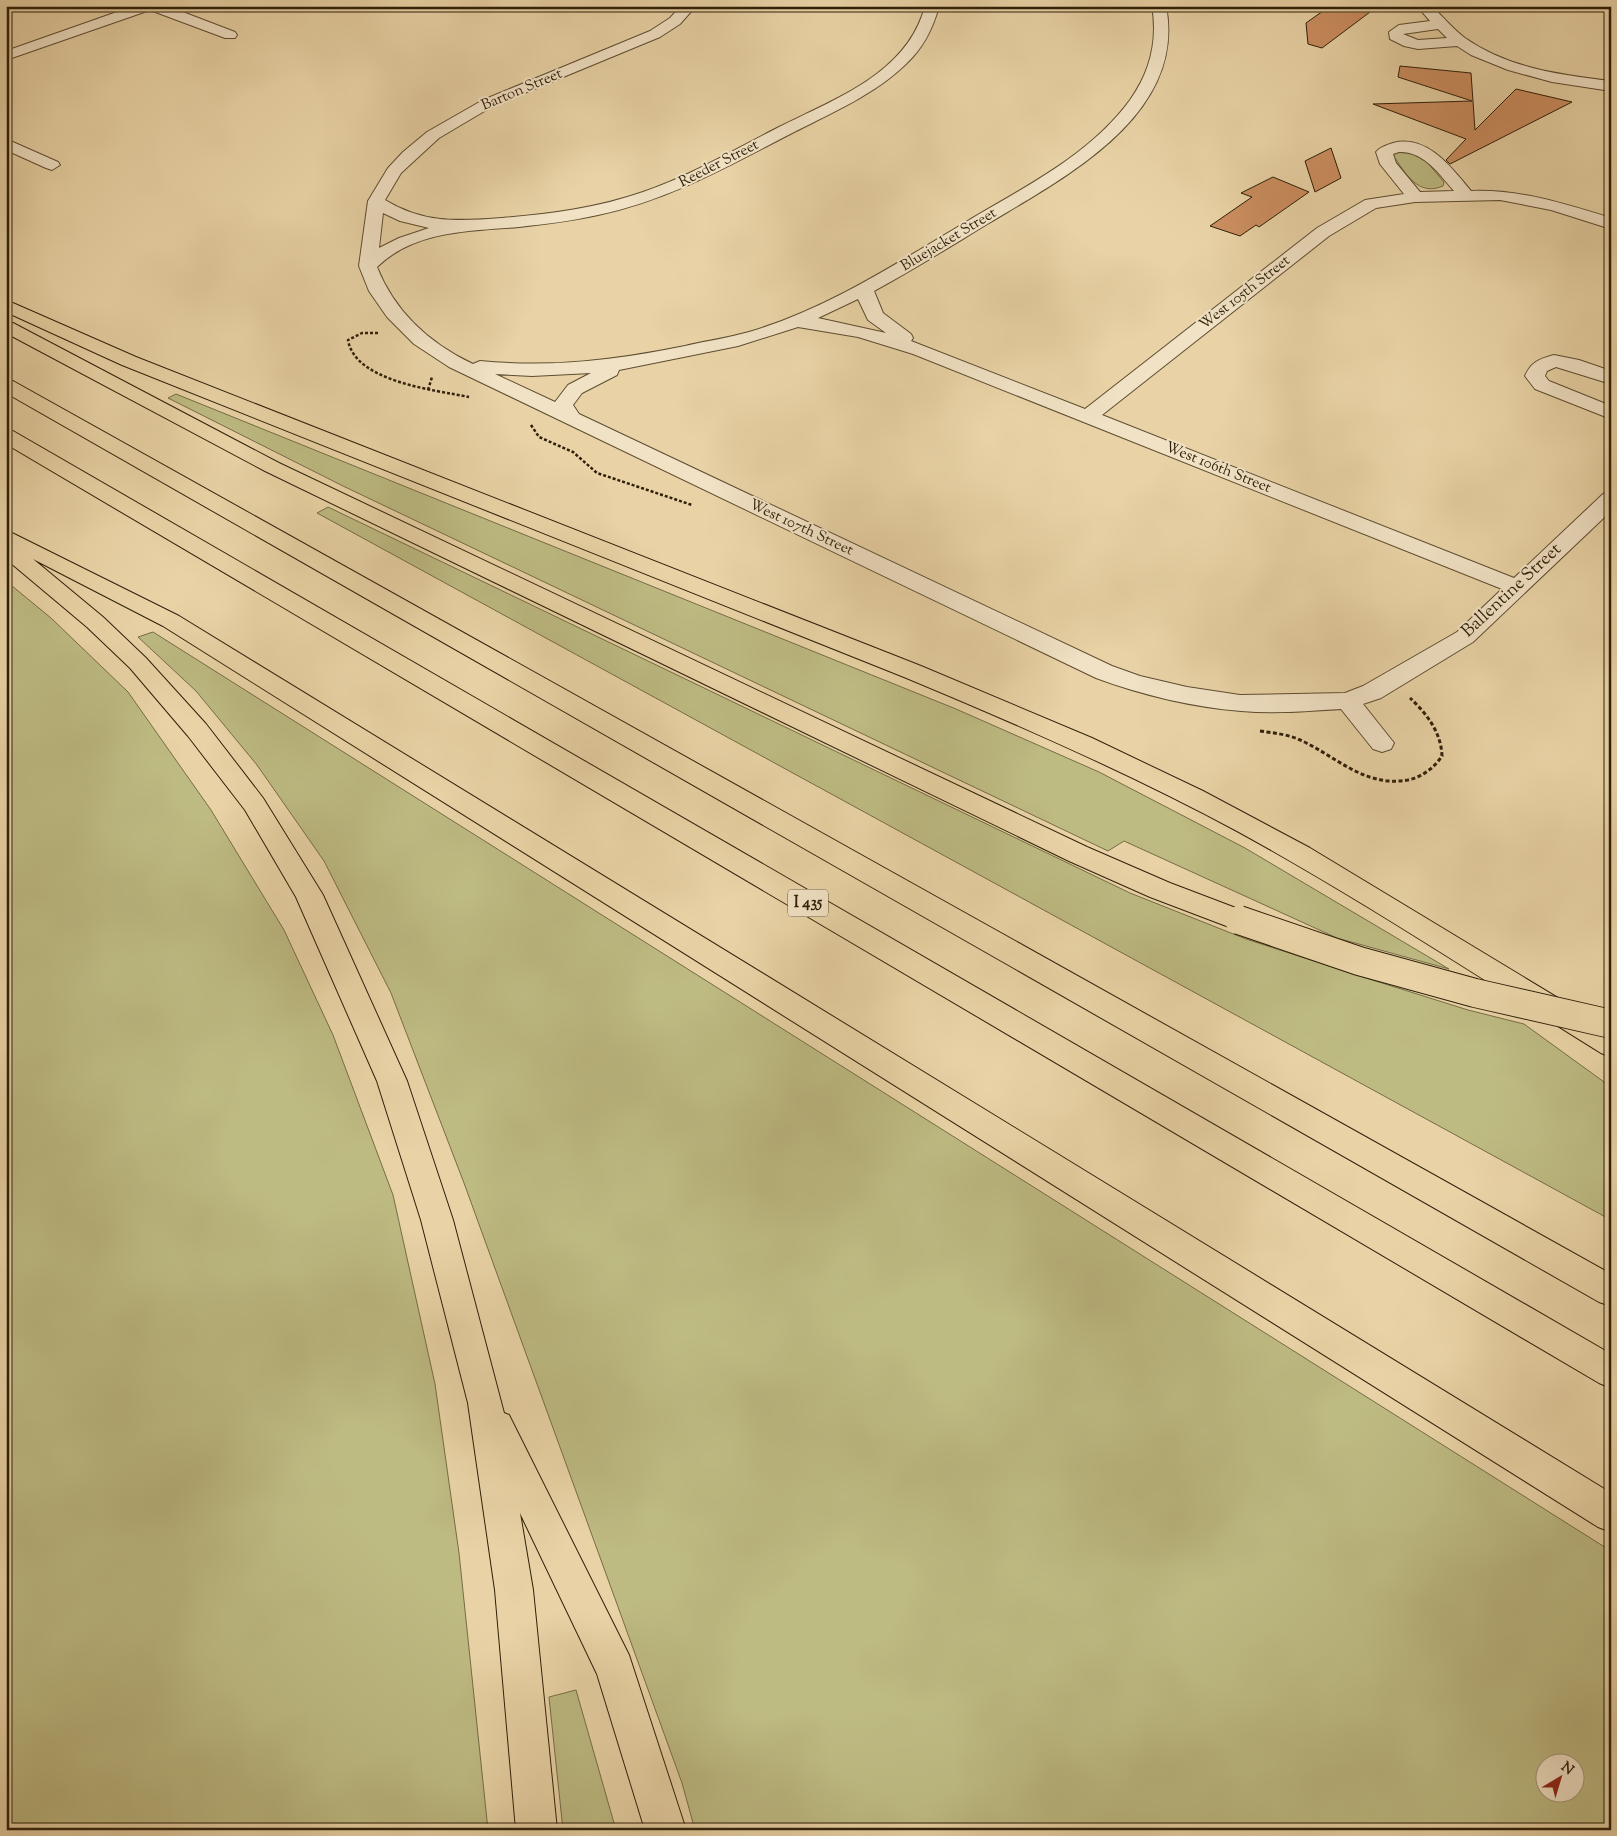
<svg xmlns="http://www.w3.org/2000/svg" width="1617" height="1836" viewBox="0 0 1617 1836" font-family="'Sorts Mill Goudy',serif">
<rect width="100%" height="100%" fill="#e9d3a6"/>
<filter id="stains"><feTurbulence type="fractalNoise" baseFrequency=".004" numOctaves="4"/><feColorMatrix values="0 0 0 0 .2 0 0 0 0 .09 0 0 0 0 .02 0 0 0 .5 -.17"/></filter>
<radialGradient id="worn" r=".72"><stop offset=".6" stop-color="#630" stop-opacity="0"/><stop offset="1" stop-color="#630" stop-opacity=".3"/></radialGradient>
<g fill="#bdba82" stroke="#766c46" fill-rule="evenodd">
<path d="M 1397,152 L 1420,154 L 1444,182 L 1443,186 C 1418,197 1405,173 1393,155 Z"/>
<polygon points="176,394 956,709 1099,772 1245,848 1449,969 1337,938 1124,841 1108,851 343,486 168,398"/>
<polygon points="328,507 1130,893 1246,939 1363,977 1468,1010 1524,1024 1611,1087 1611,1220 317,513"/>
<polygon points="6,581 51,618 128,692 211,810 284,930 333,1035 393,1195 435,1384 459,1553 488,1830 6,1830"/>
<path d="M 153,632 L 1611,1551 L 1611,1830 L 695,1830 L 682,1783 L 464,1183 L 391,993 L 324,861 L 257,765 L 196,691 L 138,637 ZM 1544,1764 L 1574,1764 L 1574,1794 L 1544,1794 Z"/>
<polygon points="576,1690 616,1830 563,1830 549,1697"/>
</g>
<g fill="#cc8f61" stroke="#2e1f09">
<polygon points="1330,6 1378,6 1322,48 1308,44 1306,23"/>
<polygon points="1400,66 1471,73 1475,130 1516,89 1572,102 1450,164 1446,160 1466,139 1373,104 1472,101 1398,77"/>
<polygon points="1331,148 1341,178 1315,192 1305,161"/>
<polygon points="1273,177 1309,192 1259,227 1256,225 1240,236 1210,226 1252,197 1241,193"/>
</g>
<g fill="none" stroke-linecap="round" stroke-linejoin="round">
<defs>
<g id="street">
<polygon points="134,6 167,6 235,32 237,35 235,38 225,38 150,10 6,60 6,51"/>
<path d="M 681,6 L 696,6 L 680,24 L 660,37 L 493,106 L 439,138 L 401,173 L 385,200 C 425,224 458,221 502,218 C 550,214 597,208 643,192 C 690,176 734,150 779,127 C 835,99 908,73 925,6 L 939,6 C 933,29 923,48 906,64 C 875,94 834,112 796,131 C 732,164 670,200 598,215 C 572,221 546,224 519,227 C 471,231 415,230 377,267 C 395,312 429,343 473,364 L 480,361 C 550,368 616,360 685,346 C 706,341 728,338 749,332 C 827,309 897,263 966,222 C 1024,187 1089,156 1130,100 C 1150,72 1158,40 1152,6 L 1166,6 C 1187,115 1065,177 989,223 C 951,246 913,270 874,291 L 883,313 L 911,334 L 913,338 L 911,341 L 1085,409 L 1317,228 L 1365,200 L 1404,194 L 1380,164 L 1376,152 C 1380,147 1387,145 1393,143 C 1427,134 1452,168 1471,191 C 1520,189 1565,204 1611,218 L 1611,229 L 1551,210 L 1500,200 L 1415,202 L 1376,208 L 1329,236 L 1102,415 L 1514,578 L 1603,494 L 1611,493 L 1611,511 L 1473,642 L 1381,698 L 1363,704 L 1394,743 L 1391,749 L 1382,752 L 1373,749 L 1341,709 C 1307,711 1274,714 1241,711 C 1192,707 1142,695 1096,678 L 449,367 L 414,344 L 387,317 L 369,291 L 359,266 L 368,201 L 388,168 L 403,152 L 427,132 L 483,100 L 650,31 L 670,18 ZM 1399,152 C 1424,151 1439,174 1454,191 L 1420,192 L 1396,163 L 1393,154 ZM 383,213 L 400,221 L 429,228 L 399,238 L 379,248 ZM 858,299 L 868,320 L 886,333 L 818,318 ZM 798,327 L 858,337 L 913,354 L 1502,589 L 1457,632 L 1363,686 L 1345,693 L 1240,695 L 1187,687 L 1140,676 L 1112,666 L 579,414 L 573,405 L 582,393 L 617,375 L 619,370 L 738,346 ZM 591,373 L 568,385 L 555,402 L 495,374 L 532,376 Z"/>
<path d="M 1417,6 L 1432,6 C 1443,17 1453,29 1465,38 C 1508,68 1560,75 1611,81 L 1611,91 L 1552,82 L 1508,70 L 1471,55 L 1457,46 L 1418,49 L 1404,46 L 1390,39 L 1389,32 L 1399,25 L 1430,21 ZM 1438,29 L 1447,38 L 1418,40 L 1403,34 Z"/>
<polygon points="6,139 58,162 60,165 52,170 46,168 6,150"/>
<path d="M 1554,355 L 1579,360 L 1611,371 L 1611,384 L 1556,367 L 1547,371 L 1545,376 L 1549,381 L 1611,406 L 1611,419 L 1535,389 L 1525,376 C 1531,362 1539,359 1554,355 Z"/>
</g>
<g id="highway">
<path d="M 6,300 L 136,357 L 921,666 L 1092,738 L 1203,791 L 1310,848 L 1611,1030 L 1611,1057 L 1601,1053 C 1480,978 1361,899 1237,831 C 1129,773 1017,724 904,677 L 122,365 L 6,312 Z"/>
<polygon points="13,323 279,463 1087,847 1170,883 1249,913 1253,920 1249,927 1239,930 1229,927 1150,897 1069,861 265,471 6,333 6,325"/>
<polygon points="6,379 13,381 1611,1274 1611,1306 1599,1302 6,393"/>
<polygon points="6,429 13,431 1611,1354 1611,1388 1599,1383 6,444"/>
<polygon points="6,530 179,616 1611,1493 1611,1532 1598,1527 163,626 33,559 103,617 146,658 206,724 263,798 323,895 407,1081 453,1220 504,1413 509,1415 629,1655 686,1830 645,1830 597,1674 520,1513 533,1590 557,1830 516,1830 495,1590 468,1403 421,1220 377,1081 296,897 245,810 188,736 130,668 87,627 6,559 6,549 12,548 6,545"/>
</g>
</defs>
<use href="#street" stroke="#5d4c30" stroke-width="2"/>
<use href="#highway" stroke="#2e1f09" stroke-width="2"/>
<g stroke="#2e1f09" stroke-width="2.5" stroke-dasharray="3 2" stroke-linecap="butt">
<path d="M 378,333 L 362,333 L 348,340 C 355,382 435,390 469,397"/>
<polyline points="428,390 432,377"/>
<polyline points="531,425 539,437 573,452 597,473 692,505"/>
</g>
<path stroke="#2e1f09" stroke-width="3" stroke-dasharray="4 2.5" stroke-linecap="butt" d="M 1260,731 C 1273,733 1286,734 1298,739 C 1335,755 1364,788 1408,780 C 1422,777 1434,768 1442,756 C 1441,732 1427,714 1410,698"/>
<use href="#street" fill="#f1e2c5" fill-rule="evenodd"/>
<use href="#highway" fill="#e9d3a6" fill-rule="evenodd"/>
<defs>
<polyline id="highway-bridge" points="1239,920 1359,961 1475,993 1611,1024"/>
</defs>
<use href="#highway-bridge" stroke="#2e1f09" stroke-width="30" stroke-linecap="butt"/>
<use href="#highway-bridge" stroke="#e9d3a6" stroke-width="28"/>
</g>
<g text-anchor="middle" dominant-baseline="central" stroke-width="4" stroke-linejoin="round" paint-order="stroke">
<g font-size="15" fill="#2e1f09" stroke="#f1e2c5">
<text transform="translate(522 90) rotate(-23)">Barton Street</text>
<text transform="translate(719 164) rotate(-27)">Reeder Street</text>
<text transform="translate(949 240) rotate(-31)">Bluejacket Street</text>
<text transform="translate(1245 293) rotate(-38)">West 105th Street</text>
<text transform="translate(1218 468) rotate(22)">West 106th Street</text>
<text transform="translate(801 528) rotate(25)">West 107th Street</text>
</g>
<rect fill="#f1e2c5" stroke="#685a41" stroke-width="1" x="788" y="889.5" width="40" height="27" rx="4"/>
<g font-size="16" font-weight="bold" fill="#2e1f09">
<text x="808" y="903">I 435</text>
</g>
<g font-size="18" fill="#2e1f09" stroke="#f1e2c5">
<text transform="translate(1512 591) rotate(-43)">Ballentine Street</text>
</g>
</g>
<rect width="1617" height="1836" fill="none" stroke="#e9d3a6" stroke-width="25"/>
<rect x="8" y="8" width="1602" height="1821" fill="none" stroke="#2e1f09" stroke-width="2.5"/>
<rect x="12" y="12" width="1592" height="1811" fill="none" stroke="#2e1f09"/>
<g transform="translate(1560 1778) rotate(38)"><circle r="24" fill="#f1e2c5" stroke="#a3947a"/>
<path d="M0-4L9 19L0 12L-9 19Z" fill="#8f2418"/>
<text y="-8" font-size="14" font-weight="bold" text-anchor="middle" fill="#2e1f09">N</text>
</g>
<rect width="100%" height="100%" filter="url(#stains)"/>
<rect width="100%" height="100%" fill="url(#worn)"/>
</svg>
